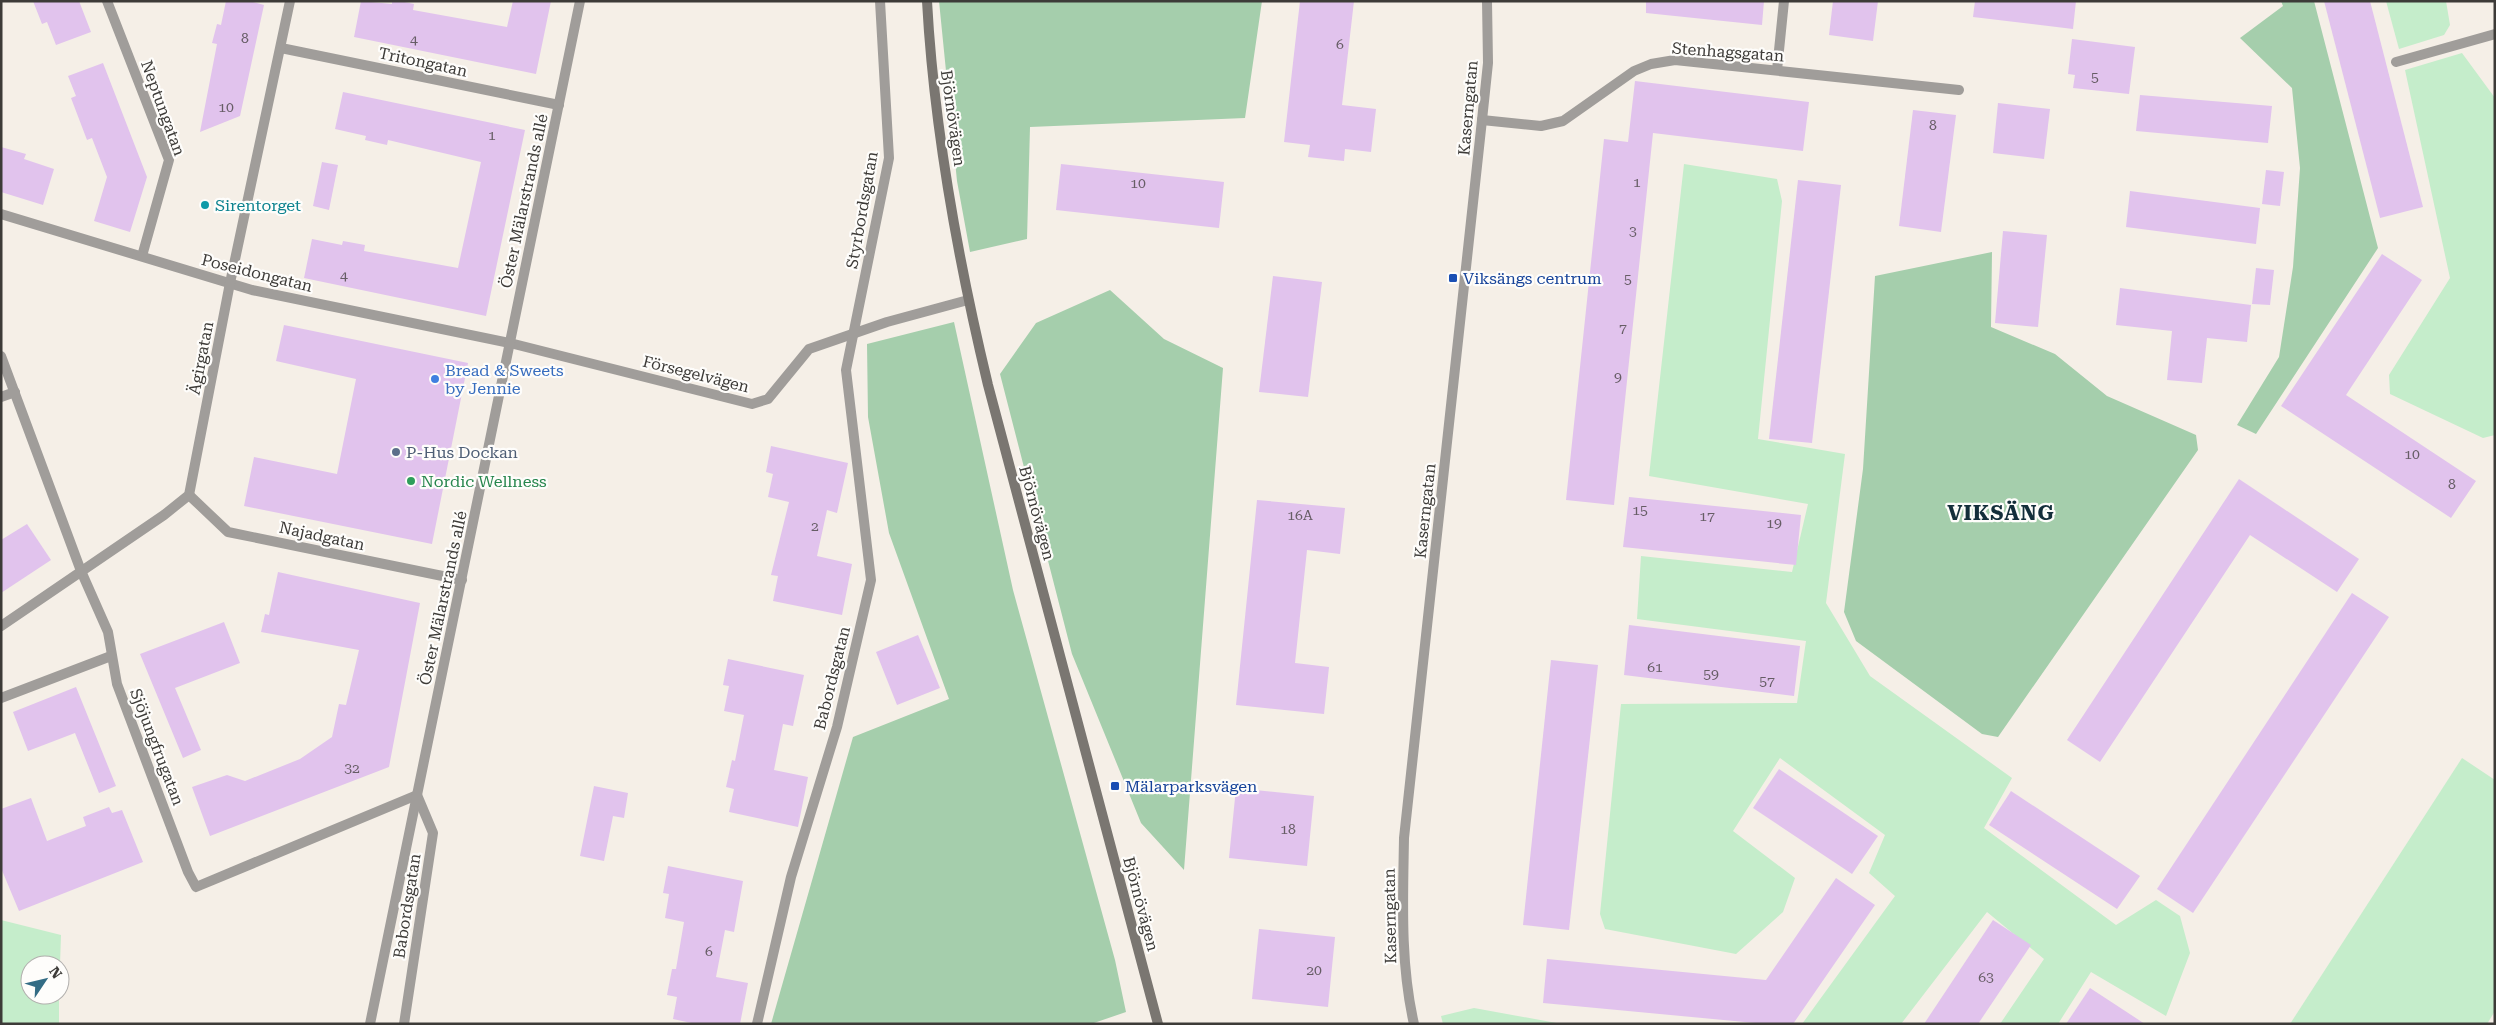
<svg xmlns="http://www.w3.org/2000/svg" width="2496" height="1025" viewBox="0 0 2496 1025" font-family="'Roboto Serif',serif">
<rect width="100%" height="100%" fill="#f5efe7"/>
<g fill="#c5edcb">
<polygon points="2386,1 2446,1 2450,25 2444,35 2399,49"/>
<polygon points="2462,53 2495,98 2495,435 2483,438 2390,394 2389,375 2450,278 2405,70"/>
<polygon points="1684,164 1777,179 1782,201 1758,439 1845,454 1826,603 1870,676 2012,778 1984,828 2116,925 2156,900 2180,916 2190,953 2166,1016 2091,972 2058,1024 2000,1024 2044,959 1987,912 1901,1024 1802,1024 1895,896 1869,873 1885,835 1780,758 1733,831 1795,878 1783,912 1736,954 1605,929 1600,914 1621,704 1797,703 1806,641 1637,619 1641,556 1792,572 1808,504 1649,476"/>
<polygon points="2462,758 2495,780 2495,1011 2487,1024 2290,1024"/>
<polygon points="1,920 61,935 60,965 30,965 30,995 59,995 59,1024 1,1024"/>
<polygon points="1474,1008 1562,1024 1443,1024 1441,1016"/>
</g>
<g fill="#a5ceac">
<polygon points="939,1 1262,1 1245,118 1030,127 1027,239 970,252 957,181"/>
<polygon points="2281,1 2314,1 2378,248 2256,434 2237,425 2279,357 2293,267 2300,168 2292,88 2240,38 2283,6"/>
<polygon points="1992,252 1991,327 2055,354 2107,396 2196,435 2198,450 1998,737 1982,734 1856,641 1844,612 1863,469 1875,276"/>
<polygon points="1110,290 1164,339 1223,368 1184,870 1141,823 1072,654 1000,374 1036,323"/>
<polygon points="954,322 1013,590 1115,960 1126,1012 1091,1024 771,1024 853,737 949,699 889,533 868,417 867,344"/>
</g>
<g fill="#e1c3ed">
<polygon points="33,1 79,1 91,32 56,45 47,22 42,24"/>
<polygon points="226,1 249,1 264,5 240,116 200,132 217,44 212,43 217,24 221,25"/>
<polygon points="361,1 392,4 392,1 400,1 414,4 413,10 507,27 513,1 551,1 536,74 354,37"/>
<polygon points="1300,1 1354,1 1342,105 1376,109 1371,152 1345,149 1344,161 1308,157 1310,145 1284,142"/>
<polygon points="1646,1 1764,1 1762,25 1646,13"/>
<polygon points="1833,1 1878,1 1873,41 1829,35"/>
<polygon points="1975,1 2076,1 2073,29 1973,17"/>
<polygon points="2324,1 2370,1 2423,207 2380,218"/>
<polygon points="2072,39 2135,47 2129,94 2073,88 2075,75 2068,74"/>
<polygon points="103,63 147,177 130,232 94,221 107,177 92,138 87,140 71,98 76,96 68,76"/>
<polygon points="1635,81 1809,102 1803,151 1653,133 1614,505 1566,500 1604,139 1628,142"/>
<polygon points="343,92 525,130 486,316 304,278 312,239 342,245 343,241 365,245 364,251 458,268 481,162 388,140 387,145 365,140 366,136 335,129"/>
<polygon points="2140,95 2272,106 2268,143 2136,131"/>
<polygon points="1998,103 2050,109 2044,159 1993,153"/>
<polygon points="1913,110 1956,115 1941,232 1899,226"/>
<polygon points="1,147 26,154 24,159 54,169 43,205 1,192"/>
<polygon points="322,162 338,165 329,210 313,206"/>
<polygon points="1061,164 1224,182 1219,228 1056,210"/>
<polygon points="2266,170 2284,172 2280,206 2262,204"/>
<polygon points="1798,180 1841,185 1812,443 1769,439"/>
<polygon points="2130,191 2260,208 2256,244 2126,227"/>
<polygon points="2003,231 2047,235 2038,327 1995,323"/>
<polygon points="2382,254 2422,280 2346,395 2476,481 2451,518 2281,406"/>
<polygon points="2256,268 2274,270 2270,305 2252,304"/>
<polygon points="1273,276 1322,282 1308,397 1259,392"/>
<polygon points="2120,288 2251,305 2247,342 2207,338 2202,383 2167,380 2172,331 2116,325"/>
<polygon points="284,325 468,363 432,544 244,506 254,457 337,474 356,379 276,361"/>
<polygon points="771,446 848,463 837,513 827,510 817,556 852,564 842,615 773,601 778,576 771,575 789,502 768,497 773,474 766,472"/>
<polygon points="2239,479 2359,559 2337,592 2250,535 2100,762 2067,740"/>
<polygon points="1629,497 1801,515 1796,565 1623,547"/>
<polygon points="1257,500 1345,508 1340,554 1307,550 1295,663 1329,667 1324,714 1236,705"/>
<polygon points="27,524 51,560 1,593 1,540"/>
<polygon points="278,572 420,603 389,767 210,836 192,787 227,775 245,781 300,759 332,737 339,704 346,705 359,650 261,632 265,614 269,615"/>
<polygon points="2352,593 2389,617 2193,913 2157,889"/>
<polygon points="224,622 240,663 175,688 201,750 183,758 140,654"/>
<polygon points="1629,625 1800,646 1794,696 1624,675"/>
<polygon points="918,635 940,688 897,705 876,652"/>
<polygon points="728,659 804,675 793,726 783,724 774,770 808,777 798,827 729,812 734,789 726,787 732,760 735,761 744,715 724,711 729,686 723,685"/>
<polygon points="1551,660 1598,665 1569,930 1523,925"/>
<polygon points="76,687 116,786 99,793 75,733 28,751 13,712"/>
<polygon points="1779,769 1878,836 1852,874 1753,808"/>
<polygon points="594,786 628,793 624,818 613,816 604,861 580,856"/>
<polygon points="1236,788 1314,796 1307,866 1229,858"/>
<polygon points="2011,791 2140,876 2117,909 1989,825"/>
<polygon points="31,798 47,841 86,826 83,817 109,807 112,813 122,810 143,862 19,911 1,868 1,809"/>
<polygon points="668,866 743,881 734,932 725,930 716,977 748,983 740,1024 696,1024 673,1019 677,997 667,995 672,969 676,969 684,922 665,918 669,894 663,893"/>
<polygon points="1836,878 1875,905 1793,1024 1766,1024 1543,1003 1547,959 1766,980"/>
<polygon points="1993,920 2031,945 1978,1024 1924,1024"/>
<polygon points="1259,929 1335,937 1328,1007 1252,999"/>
<polygon points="2090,988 2145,1024 2066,1024"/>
</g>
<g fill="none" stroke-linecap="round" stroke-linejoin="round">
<g stroke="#a09d9a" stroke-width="10">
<polyline points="107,1 169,160 142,256"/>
<polyline points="281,48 559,105"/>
<polyline points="2396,62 2495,34"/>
<polyline points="1777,70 1784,1"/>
<polyline points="1482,120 1541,126 1563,121 1634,71 1651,64 1675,60 1959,90"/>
<polyline points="1,214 252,290 510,343 752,404 768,399 809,349 887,322 968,300"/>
<polyline points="1,356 81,571 108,632 117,684 188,872 196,887 417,795 433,833 404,1024"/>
<polyline points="1,397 15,392"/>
<polyline points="189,495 228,532 462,580"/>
<polyline points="1,626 164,515 189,495 230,283 290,1"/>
<polyline points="1,698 111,656"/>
<polyline points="370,1024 580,1"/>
<polyline points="757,1024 791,877 837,727 871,580 846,370 889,158 880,1"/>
<path d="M 1414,1024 C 1400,963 1403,899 1404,838 L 1482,120 L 1488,63 L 1487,1"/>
</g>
<path stroke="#7a7671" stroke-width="10" d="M 927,1 C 934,131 958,260 988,385 L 1158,1024"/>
</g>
<circle fill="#0f9aa8" stroke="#fefdfb" stroke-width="2" cx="205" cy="205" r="5"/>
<g fill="#1a4fb4" stroke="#fefdfb" stroke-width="2">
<rect x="1448" y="273" width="10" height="10" rx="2.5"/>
<rect x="1110" y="781" width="10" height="10" rx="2.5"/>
</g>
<circle fill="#3f7fe0" stroke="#fefdfb" stroke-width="2" cx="435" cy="379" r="5"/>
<circle fill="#5c6f8a" stroke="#fefdfb" stroke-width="2" cx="396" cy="452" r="5"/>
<circle fill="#2e9e5b" stroke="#fefdfb" stroke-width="2" cx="411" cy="481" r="5"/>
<g text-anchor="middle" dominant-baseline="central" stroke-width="4.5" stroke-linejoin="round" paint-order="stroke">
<g font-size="14" fill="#665d65">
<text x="245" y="38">8</text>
<text x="414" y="39">4</text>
<text x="1340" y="44">6</text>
<text x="2095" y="77">5</text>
<text x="226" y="107">10</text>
<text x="1933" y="125">8</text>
<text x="492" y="135">1</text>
<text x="1637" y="182">1</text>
<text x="1138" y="183">10</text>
<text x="1633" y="231">3</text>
<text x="344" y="275">4</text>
<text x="1628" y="279">5</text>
<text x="1623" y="328">7</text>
<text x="1618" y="377">9</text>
<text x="2412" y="454">10</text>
<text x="2452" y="484">8</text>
<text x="1640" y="510">15</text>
<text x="1300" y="515">16A</text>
<text x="1707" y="516">17</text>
<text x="1774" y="523">19</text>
<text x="815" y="526">2</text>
<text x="1655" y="667">61</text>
<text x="1711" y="674">59</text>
<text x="1767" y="681">57</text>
<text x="352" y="768">32</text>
<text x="1288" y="829">18</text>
<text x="709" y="951">6</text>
<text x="1314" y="970">20</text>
<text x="1986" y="977">63</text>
</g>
<g font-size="16" fill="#3d3b38" stroke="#fefdfb">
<text transform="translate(1728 52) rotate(4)">Stenhagsgatan</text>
<text transform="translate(423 62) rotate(12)">Tritongatan</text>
<text transform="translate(163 108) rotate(70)">Neptungatan</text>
<text transform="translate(1468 108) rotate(-85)">Kaserngatan</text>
<text transform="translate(953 118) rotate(82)">Björnövägen</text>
<text transform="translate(524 201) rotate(-78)">Öster Mälarstrands allé</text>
<text transform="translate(862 210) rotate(-80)">Styrbordsgatan</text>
<text transform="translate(257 273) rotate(14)">Poseidongatan</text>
<text transform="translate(201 358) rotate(-79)">Ägirgatan</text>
<text transform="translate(696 374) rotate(14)">Försegelvägen</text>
<text transform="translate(1425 511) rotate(-84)">Kaserngatan</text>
<text transform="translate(1037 513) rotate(75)">Björnövägen</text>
<text transform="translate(322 536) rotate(12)">Najadgatan</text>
<text transform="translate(443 598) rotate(-78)">Öster Mälarstrands allé</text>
<text transform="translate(832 678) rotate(-76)">Babordsgatan</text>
<text transform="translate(157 747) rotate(69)">Sjöjungfrugatan</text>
<text transform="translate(1141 904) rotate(75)">Björnövägen</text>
<text transform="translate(407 906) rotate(-81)">Babordsgatan</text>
<text transform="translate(1390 916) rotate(-91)">Kaserngatan</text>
</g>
<g font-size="16" fill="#0d838f" stroke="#fefdfb" text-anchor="start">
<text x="215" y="205">Sirentorget</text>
</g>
<g font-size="16" fill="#164399" stroke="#fefdfb" text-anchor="start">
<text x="1463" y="278">Viksängs centrum</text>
<text x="1125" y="786">Mälarparksvägen</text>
</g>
<g font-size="16" fill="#366cbe" stroke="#fefdfb" text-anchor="start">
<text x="445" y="370">Bread &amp; Sweets<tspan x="445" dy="18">by Jennie</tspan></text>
</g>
<g font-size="16" fill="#4e5e75" stroke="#fefdfb" text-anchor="start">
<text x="406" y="452">P-Hus Dockan</text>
</g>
<g font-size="16" fill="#27864d" stroke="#fefdfb" text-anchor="start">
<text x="421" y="481">Nordic Wellness</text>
</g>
<g font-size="21" font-weight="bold" letter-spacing="1" fill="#132e3a" stroke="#fefdfb">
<text x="2001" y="513">VIKSÄNG</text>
</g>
</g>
<rect width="2496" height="1025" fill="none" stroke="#3d3b38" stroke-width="5"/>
<g transform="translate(45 980) rotate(55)"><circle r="24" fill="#fefdfb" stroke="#b1afad"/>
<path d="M0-4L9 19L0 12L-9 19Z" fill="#336c85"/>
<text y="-8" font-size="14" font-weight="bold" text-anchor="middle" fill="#3d3b38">N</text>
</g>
</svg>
